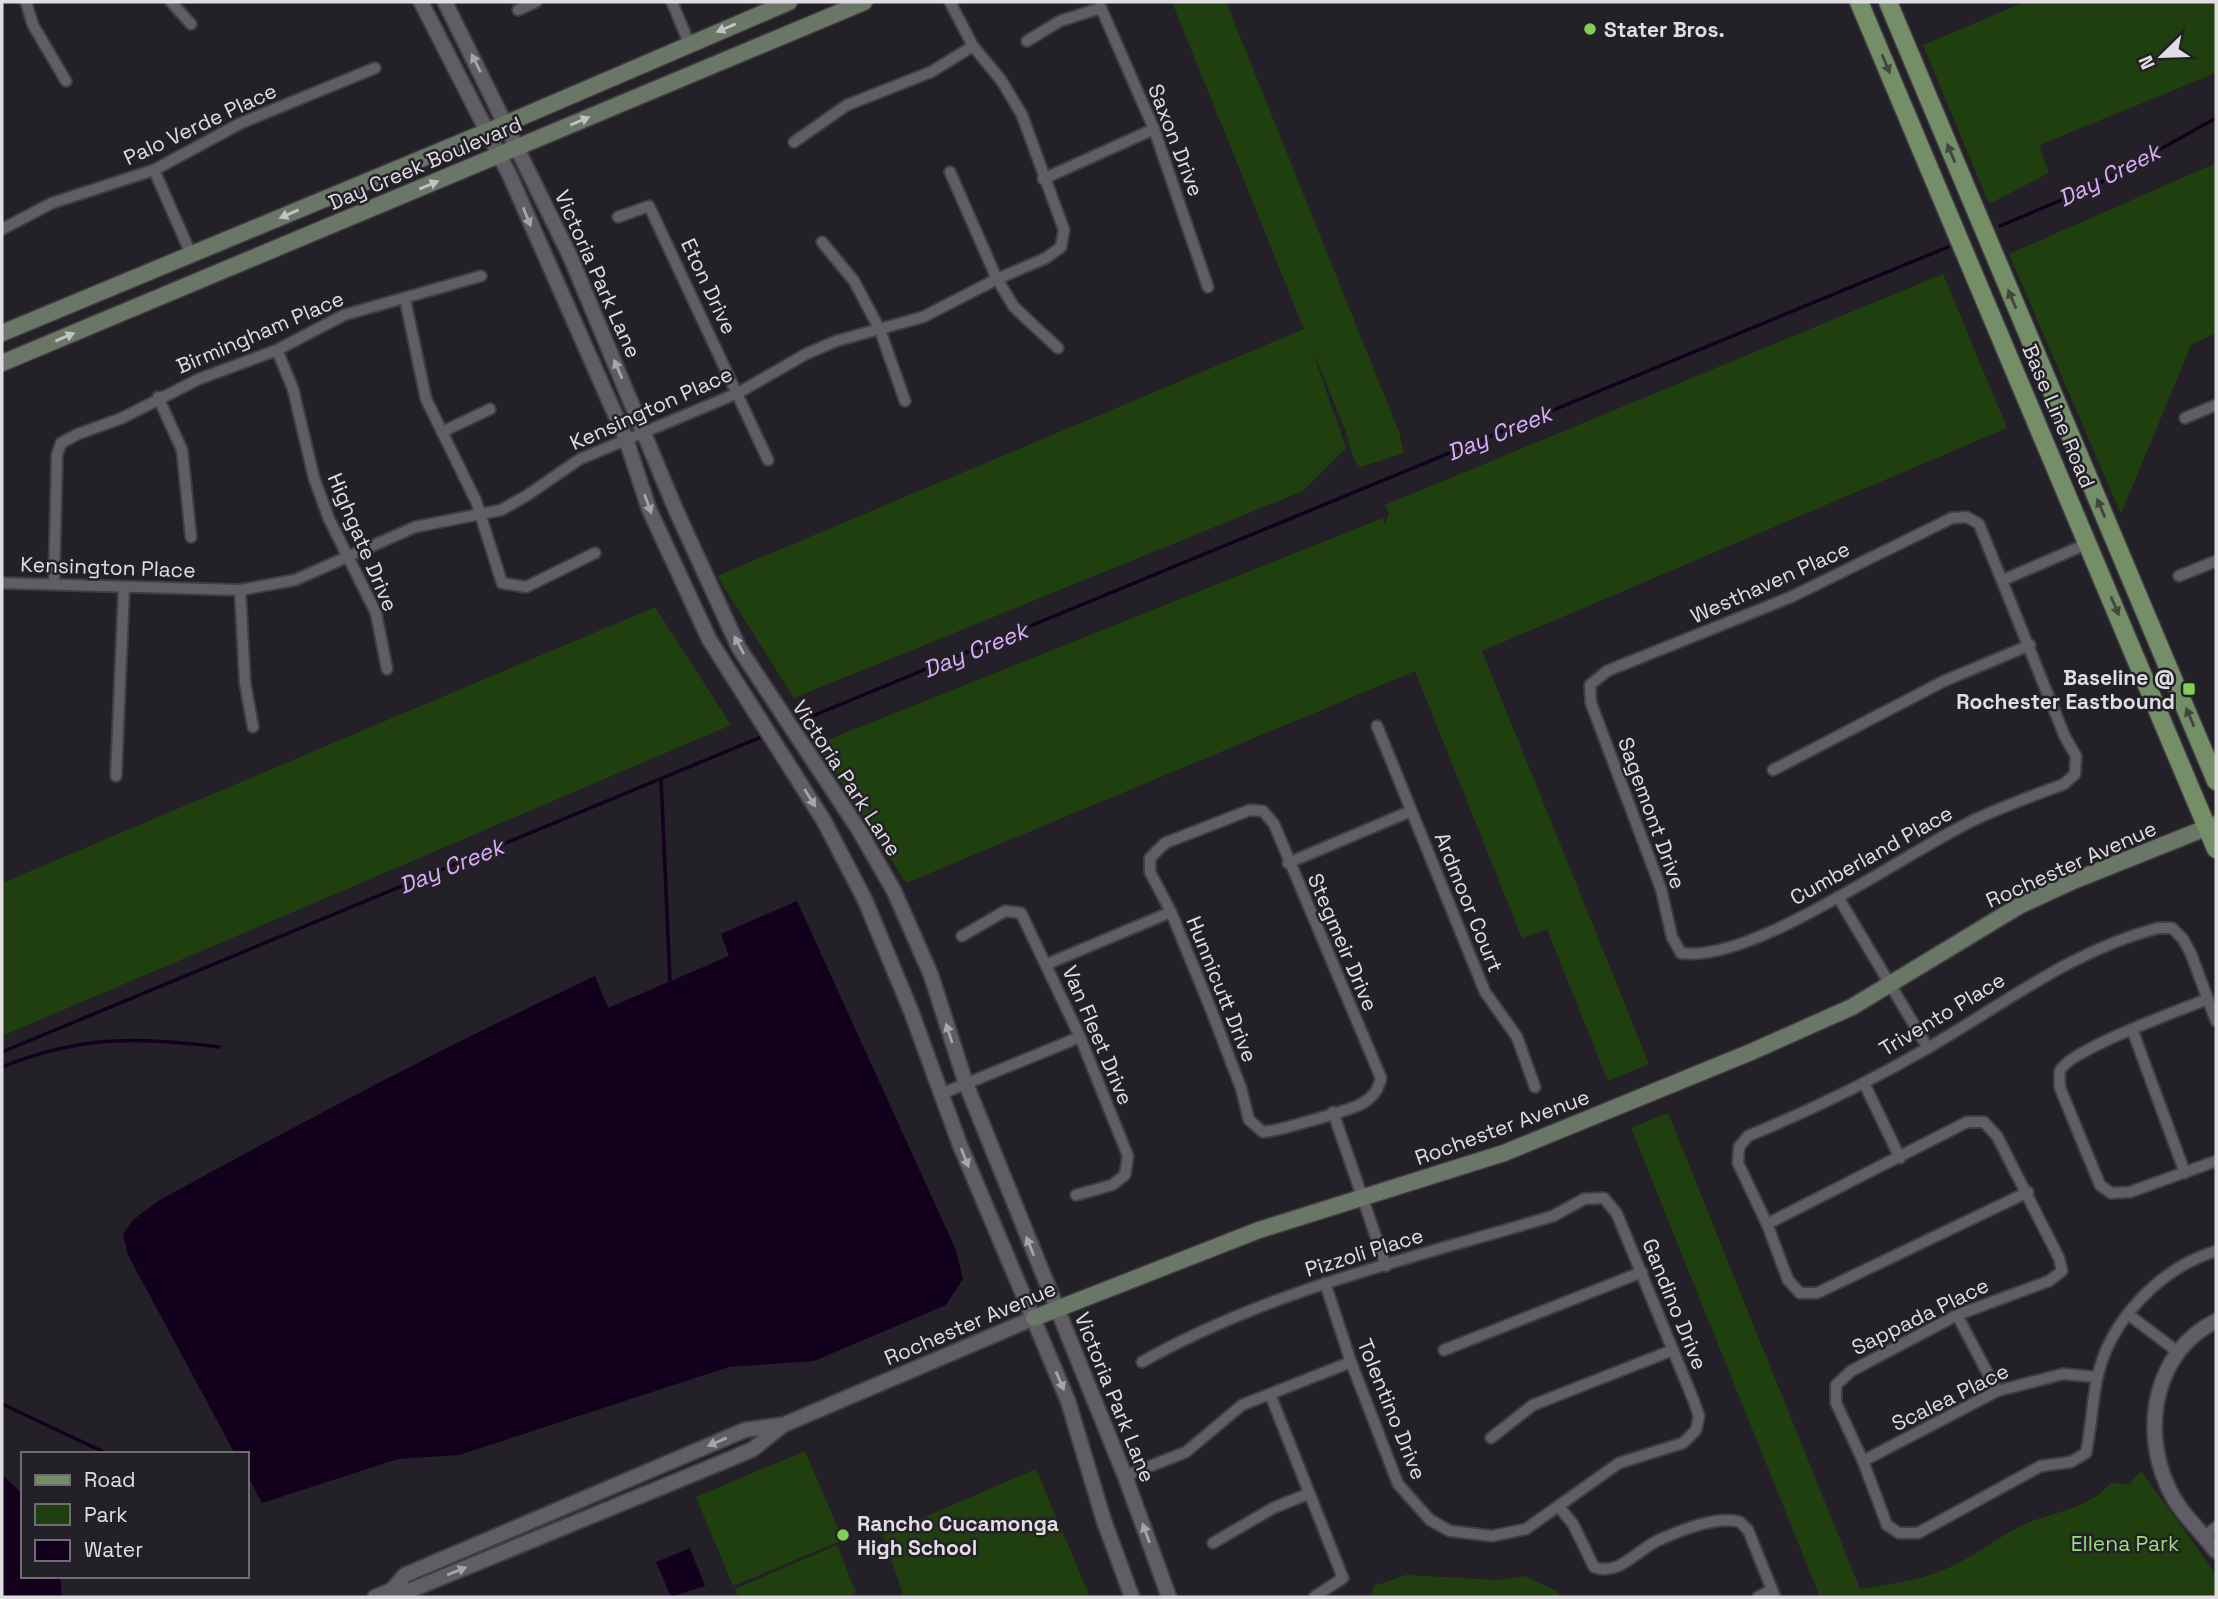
<svg xmlns="http://www.w3.org/2000/svg" width="2218" height="1599" viewBox="0 0 2218 1599" font-family="'Space Grotesk',sans-serif">
<rect width="100%" height="100%" fill="#242027"/>
<g fill="#203f0e">
<polygon points="1172,2 1226,2 1399,432 1404,453 1360,467 1354,460 1345,429 1311,347 1346,448 1303,491 794,698 717,576 1304,329"/>
<polygon points="2025,2 2216,2 2216,73 2039,145 2049,173 1989,204 1923,45"/>
<polygon points="2216,163 2216,333 2191,345 2121,514 2009,254"/>
<polygon points="1943,274 2007,428 1482,651 1649,1064 1608,1081 1547,929 1522,938 1415,671 906,883 817,744 1383,518 1385,524 1389,514 1385,505"/>
<polygon points="655,607 731,725 2,1036 2,883"/>
<path d="M 1668,1113 L 1860,1589 C 1897,1583 1931,1579 1964,1560 C 1986,1548 2006,1532 2030,1522 C 2061,1510 2087,1509 2111,1483 L 2129,1484 L 2141,1471 L 2213,1570 L 2216,1576 L 2216,1597 L 1820,1597 L 1631,1128 Z"/>
<polygon points="805,1451 843,1540 733,1586 696,1497"/>
<polygon points="1036,1469 1090,1597 904,1597 883,1535"/>
<polygon points="837,1545 856,1593 846,1597 738,1597 735,1589"/>
<polygon points="1406,1575 1496,1580 1525,1576 1557,1591 1561,1597 1370,1597 1374,1586"/>
</g>
<g fill="#12001d">
<path d="M 797,901 L 956,1250 L 963,1279 L 946,1305 L 814,1361 L 729,1367 L 459,1455 L 398,1459 L 262,1503 L 247,1475 L 247,1454 L 235,1454 L 128,1255 L 123,1234 L 133,1220 L 158,1201 C 302,1122 446,1046 595,976 L 608,1008 L 729,956 L 721,934 Z"/>
<polygon points="2,1475 23,1494 23,1576 60,1576 62,1597 2,1597"/>
<polygon points="690,1548 705,1586 671,1597 656,1562"/>
</g>
<g fill="none" stroke-linecap="round" stroke-linejoin="round">
<g stroke="#12001d" stroke-width="3.5">
<polyline points="2000,226 2094,186 2216,118"/>
<polyline points="793,724 1948,247"/>
<polyline points="661,779 670,981"/>
<polyline points="2,1052 766,735"/>
<path d="M 2,1067 C 78,1036 139,1036 219,1047"/>
<polyline points="2,1404 108,1454"/>
</g>
<defs>
<g id="minor">
<polyline points="26,2 33,25 66,81"/>
<polyline points="171,2 191,24"/>
<polyline points="672,2 689,43"/>
<polyline points="518,10 536,2"/>
<polyline points="1027,41 1060,21 1101,8 1154,129 1208,287"/>
<polyline points="794,142 847,105 931,72 973,46"/>
<polyline points="154,170 191,254"/>
<polyline points="950,172 997,279 1014,307 1058,348"/>
<polyline points="1043,179 1154,129"/>
<polyline points="618,217 649,206 768,460"/>
<polyline points="2,229 52,203 154,170 241,123 375,68"/>
<polyline points="822,242 854,281 880,330 905,401"/>
<polyline points="405,299 426,399 476,501 502,583 526,587 595,553"/>
<polyline points="277,350 293,389 314,478 329,519 376,613 387,669"/>
<polyline points="158,397 182,450 191,537"/>
<polyline points="2185,418 2216,405"/>
<polyline points="442,432 490,409"/>
<path d="M 1967,517 L 1979,524 L 2065,737 L 2076,756 L 2075,774 L 2064,784 C 2033,796 2000,807 1970,822 C 1902,855 1751,964 1681,953 L 1672,937 L 1661,889 L 1591,703 L 1590,685 L 1607,671 L 1791,597 L 1952,518 Z"/>
<polyline points="2179,576 2216,561"/>
<polyline points="2003,580 2089,543"/>
<polyline points="2,583 240,590 295,580 415,527 501,510 526,496 580,459 738,393 806,354 836,341 923,317 997,279 1046,258 1061,247 1064,230 1022,115 1001,80 973,46 950,2"/>
<polyline points="54,583 57,455 61,443 78,434 122,418 199,379 277,350 344,315 481,276"/>
<polyline points="240,590 245,683 253,727"/>
<polyline points="1377,726 1485,992 1517,1037 1535,1087"/>
<polyline points="1773,770 1944,681 2030,645"/>
<polyline points="116,776 124,587"/>
<path d="M 1250,810 L 1263,811 L 1274,824 L 1381,1078 C 1378,1090 1374,1096 1363,1103 C 1352,1110 1277,1131 1263,1132 L 1249,1120 L 1241,1088 L 1210,1007 L 1171,912 L 1150,872 L 1150,858 L 1165,843 Z"/>
<polyline points="1288,863 1411,811"/>
<polyline points="1838,897 1928,1048"/>
<polyline points="962,936 1005,911 1021,913 1080,1037 1128,1156 1125,1175 1112,1185 1076,1195"/>
<polyline points="1047,964 1171,912"/>
<path d="M 2208,999 C 2183,1009 2068,1050 2060,1071 C 2059,1076 2060,1084 2060,1088 L 2100,1185 L 2111,1193 L 2130,1192 L 2216,1161"/>
<polyline points="2132,1029 2185,1173"/>
<polyline points="1864,1083 1900,1158"/>
<polyline points="941,1094 1080,1037"/>
<polyline points="1333,1112 1386,1266"/>
<path d="M 2028,1192 L 1817,1293 L 1800,1293 L 1788,1280 L 1767,1224 L 1738,1163 L 1739,1147 L 1748,1136 C 1809,1111 1869,1082 1926,1049 C 2003,1005 2070,951 2158,928 L 2172,928 L 2183,939 L 2191,954 L 2216,1021"/>
<path d="M 1767,1224 L 1967,1122 L 1984,1122 L 1997,1136 L 2059,1258 L 2062,1271 L 2049,1281 L 1957,1315 L 1851,1371 L 1836,1385 L 1836,1403 L 1863,1461 L 1887,1525 L 1899,1533 L 1918,1533 L 2041,1466 L 2071,1462 L 2086,1453 C 2091,1429 2092,1403 2097,1379 C 2109,1321 2160,1268 2216,1251"/>
<polyline points="1957,1315 1997,1391"/>
<polyline points="2129,1315 2178,1352"/>
<polyline points="1444,1350 1642,1272"/>
<path d="M 1142,1362 C 1269,1290 1413,1258 1553,1216 L 1584,1199 L 1604,1198 L 1617,1214 L 1693,1399 L 1699,1416 L 1696,1430 L 1683,1443 L 1619,1463 L 1526,1529 L 1492,1536 L 1450,1531 L 1430,1520 L 1398,1484 L 1351,1362 L 1325,1283"/>
<polyline points="1270,1394 1343,1578 1314,1597"/>
<polyline points="1491,1438 1533,1405 1673,1350"/>
<polyline points="1863,1461 1997,1391 2063,1374 2097,1377"/>
<polyline points="1125,1476 1186,1452 1242,1405 1351,1362"/>
<path d="M 1559,1507 L 1573,1524 L 1594,1567 C 1620,1577 1638,1548 1661,1539 C 1682,1530 1718,1515 1740,1522 L 1748,1530 L 1775,1597"/>
<polyline points="2205,1536 2216,1527"/>
<polyline points="1213,1543 1273,1508 1308,1494"/>
<polyline points="1758,1597 1772,1590"/>
</g>
<g id="tertiary">
<polyline points="421,2 510,176 626,439 649,509 709,639 824,821 865,900 911,1011 960,1145 1068,1401 1104,1521 1132,1597"/>
<polyline points="445,2 570,256 675,508 739,648 859,830 894,891 931,975 966,1084 1125,1476 1169,1597"/>
<path d="M 2216,1321 C 2154,1351 2141,1430 2168,1487 C 2178,1511 2201,1531 2216,1551"/>
<polyline points="392,1590 405,1575 745,1430 781,1425"/>
<polyline points="375,1597 392,1590 411,1590 730,1459 753,1449 783,1425 1034,1318"/>
</g>
<g id="secondary">
<polyline points="2,333 505,124 789,2"/>
<polyline points="2,363 864,2"/>
<polyline points="1034,1318 1259,1230 1504,1153 1751,1052 1852,1007 2019,906 2073,881 2216,824"/>
</g>
<g id="primary">
<polyline points="1859,2 2216,849"/>
<polyline points="1888,2 2216,781"/>
</g>
</defs>
<use href="#minor" stroke="#403d43" stroke-width="14"/>
<use href="#tertiary" stroke="#403d43" stroke-width="18"/>
<use href="#secondary" stroke="#403d43" stroke-width="19"/>
<use href="#primary" stroke="#403d43" stroke-width="21"/>
<use href="#minor" stroke="#615d65" stroke-width="10"/>
<use href="#tertiary" stroke="#615d65" stroke-width="14"/>
<use href="#secondary" stroke="#6a7666" stroke-width="16"/>
<use href="#primary" stroke="#748f67" stroke-width="18"/>
</g>
<defs><path id="oneway-solid" d="M-6-.8H1V-3.2L6.5 0L1 3.2V.8H-6Z" transform="scale(1.75)"/></defs>
<g fill="#c2c4c4">
<use href="#oneway-solid" transform="translate(726 28) rotate(157)"/>
<use href="#oneway-solid" transform="translate(580 121) rotate(-23)"/>
<use href="#oneway-solid" transform="translate(429 185) rotate(-23)"/>
<use href="#oneway-solid" transform="translate(289 214) rotate(157)"/>
<use href="#oneway-solid" transform="translate(65 337) rotate(-23)"/>
</g>
<g fill="#a7a4aa">
<use href="#oneway-solid" transform="translate(476 63) rotate(-117)"/>
<use href="#oneway-solid" transform="translate(527 217) rotate(68)"/>
<use href="#oneway-solid" transform="translate(618 369) rotate(-113)"/>
<use href="#oneway-solid" transform="translate(648 504) rotate(70)"/>
<use href="#oneway-solid" transform="translate(739 645) rotate(-118)"/>
<use href="#oneway-solid" transform="translate(810 798) rotate(58)"/>
<use href="#oneway-solid" transform="translate(949 1033) rotate(-108)"/>
<use href="#oneway-solid" transform="translate(965 1158) rotate(68)"/>
<use href="#oneway-solid" transform="translate(1030 1246) rotate(-112)"/>
<use href="#oneway-solid" transform="translate(1060 1381) rotate(67)"/>
<use href="#oneway-solid" transform="translate(717 1442) rotate(157)"/>
<use href="#oneway-solid" transform="translate(1146 1533) rotate(-110)"/>
<use href="#oneway-solid" transform="translate(457 1571) rotate(-22)"/>
</g>
<g fill="#40473d">
<use href="#oneway-solid" transform="translate(1886 64) rotate(67)"/>
<use href="#oneway-solid" transform="translate(1951 153) rotate(-113)"/>
<use href="#oneway-solid" transform="translate(2012 299) rotate(-113)"/>
<use href="#oneway-solid" transform="translate(2101 508) rotate(-113)"/>
<use href="#oneway-solid" transform="translate(2115 606) rotate(67)"/>
<use href="#oneway-solid" transform="translate(2190 717) rotate(-113)"/>
</g>
<g fill="#7fd052" stroke="#242027" stroke-width="2.5">
<circle cx="1590" cy="29" r="7"/>
<rect x="2182" y="682" width="14" height="14" rx="3.5"/>
<circle cx="843" cy="1535" r="7"/>
</g>
<g text-anchor="middle" dominant-baseline="central" stroke-width="5" stroke-linejoin="round" paint-order="stroke">
<g font-size="21" font-weight="bold" fill="#e0dee3" stroke="#242027" text-anchor="start">
<text x="1604" y="29">Stater Bros.</text>
<text x="2175" y="677" text-anchor="end">Baseline @<tspan x="2175" dy="24">Rochester Eastbound</tspan></text>
<text x="857" y="1523">Rancho Cucamonga<tspan x="857" dy="24">High School</tspan></text>
</g>
<g font-size="21" fill="#e0dee3" stroke="#242027">
<text transform="translate(200 124) rotate(-25)">Palo Verde Place</text>
<text transform="translate(1176 140) rotate(69)">Saxon Drive</text>
<text transform="translate(425 163) rotate(-23)">Day Creek Boulevard</text>
<text transform="translate(598 274) rotate(66)">Victoria Park Lane</text>
<text transform="translate(709 286) rotate(65)">Eton Drive</text>
<text transform="translate(260 332) rotate(-23)">Birmingham Place</text>
<text transform="translate(651 408) rotate(-24)">Kensington Place</text>
<text transform="translate(2059 416) rotate(67)">Base Line Road</text>
<text transform="translate(363 542) rotate(67)">Highgate Drive</text>
<text transform="translate(108 567) rotate(2)">Kensington Place</text>
<text transform="translate(1770 582) rotate(-24)">Westhaven Place</text>
<text transform="translate(847 778) rotate(57)">Victoria Park Lane</text>
<text transform="translate(1652 813) rotate(70)">Sagemont Drive</text>
<text transform="translate(1871 855) rotate(-29)">Cumberland Place</text>
<text transform="translate(2071 864) rotate(-24)">Rochester Avenue</text>
<text transform="translate(1469 902) rotate(68)">Ardmoor Court</text>
<text transform="translate(1343 942) rotate(67)">Stegmeir Drive</text>
<text transform="translate(1222 989) rotate(68)">Hunnicutt Drive</text>
<text transform="translate(1942 1014) rotate(-31)">Trivento Place</text>
<text transform="translate(1098 1035) rotate(67)">Van Fleet Drive</text>
<text transform="translate(1502 1127) rotate(-20)">Rochester Avenue</text>
<text transform="translate(1364 1252) rotate(-17)">Pizzoli Place</text>
<text transform="translate(1675 1304) rotate(68)">Gandino Drive</text>
<text transform="translate(1920 1316) rotate(-26)">Sappada Place</text>
<text transform="translate(970 1323) rotate(-23)">Rochester Avenue</text>
<text transform="translate(1115 1397) rotate(68)">Victoria Park Lane</text>
<text transform="translate(1950 1397) rotate(-26)">Scalea Place</text>
<text transform="translate(1392 1409) rotate(68)">Tolentino Drive</text>
</g>
<g font-size="21" fill="#99dc78" stroke="#242027">
<text x="2125" y="1543">Ellena Park</text>
</g>
<g font-size="23" font-style="italic" fill="#dcadfc" stroke="#242027">
<text transform="translate(2109 175) rotate(-27)">Day Creek</text>
<text transform="translate(1499 433) rotate(-22)">Day Creek</text>
<text transform="translate(975 650) rotate(-22)">Day Creek</text>
<text transform="translate(451 866) rotate(-22)">Day Creek</text>
</g>
</g>
<rect width="2218" height="1599" fill="none" stroke="#e0dee3" stroke-width="7"/>
<rect x="21" y="1452" width="228" height="126" fill="#242027" stroke="#6f6c72" stroke-width="2"/>
<rect x="35" y="1475" width="35" height="10" fill="#748f67" stroke="#6f6c72" stroke-width="2"/>
<text x="84" y="1487" font-size="21" fill="#e0dee3">Road</text>
<rect x="35" y="1504" width="35" height="21" fill="#203f0e" stroke="#6f6c72" stroke-width="2"/>
<text x="84" y="1522" font-size="21" fill="#e0dee3">Park</text>
<rect x="35" y="1540" width="35" height="21" fill="#12001d" stroke="#6f6c72" stroke-width="2"/>
<text x="84" y="1557" font-size="21" fill="#e0dee3">Water</text>
<g transform="translate(2162 56) rotate(247)" stroke="#242027" stroke-width="5" paint-order="stroke">
<path d="M0-5L12 26L0 18L-12 26Z" fill="#e0dee3"/>
<text y="-10" font-size="19" font-weight="bold" text-anchor="middle" fill="#e0dee3">N</text>
</g>
</svg>
